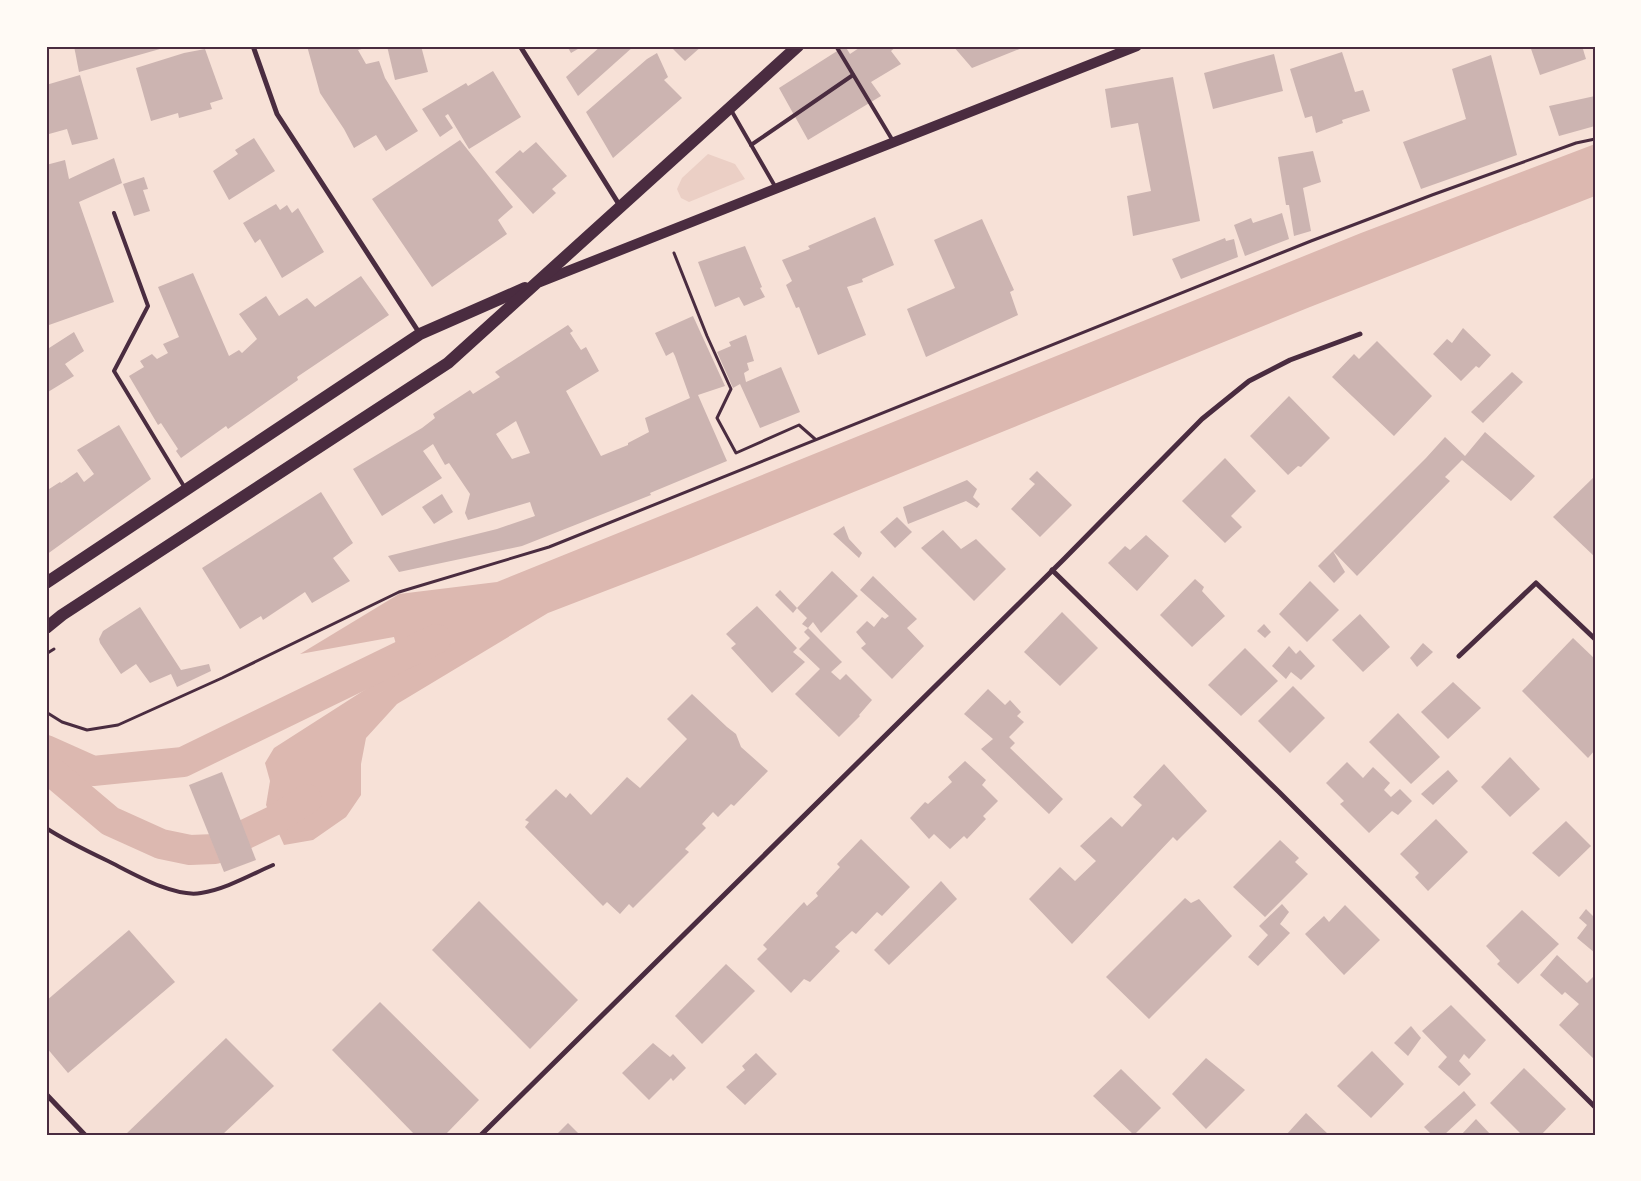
<svg xmlns="http://www.w3.org/2000/svg" width="1641" height="1181" viewBox="0 0 1641 1181" font-family="'Archivo Narrow',sans-serif">
<rect width="100%" height="100%" fill="#f7e1d7"/>
<polygon fill="#ebcfc5" points="708,154 735,164 745,179 689,202 681,198 677,189 682,178"/>
<polygon fill="#dcb8b0" points="1595,144 1595,196 1310,307 691,558 548,613 397,704 366,738 361,764 361,795 346,817 313,840 284,845 266,805 270,781 265,763 274,748 402,666 394,637 300,654 399,594 497,582 1361,233"/>
<g fill="none" stroke-linecap="round" stroke-linejoin="round">
<g stroke="#dcb8b0" stroke-width="30">
<polyline points="46,750 93,771 183,762 436,639"/>
<polyline points="46,767 110,821 161,844 190,850 215,849 273,821 307,799"/>
</g>
</g>
<g fill="#ccb4b1" fill-rule="evenodd">
<polygon points="74,46 167,46 167,47 79,72"/>
<polygon points="307,46 364,46 365,48 358,50 366,64 379,61 385,78 418,131 386,151 376,135 354,148 344,129 320,93"/>
<polygon points="387,46 421,46 428,72 395,80"/>
<polygon points="567,46 583,46 571,53"/>
<polygon points="601,46 634,46 578,96 566,77"/>
<polygon points="670,46 702,46 685,61"/>
<polygon points="845,46 850,54 862,46 897,46 891,51 901,64 871,82 881,96 808,140 779,88"/>
<polygon points="953,46 1027,46 972,68"/>
<polygon points="1530,46 1582,46 1586,59 1540,75"/>
<polygon points="205,49 223,99 210,103 212,109 179,118 178,113 151,121 136,68 184,53"/>
<polygon points="1342,52 1355,92 1363,90 1370,111 1342,120 1343,123 1316,133 1312,116 1305,118 1290,69"/>
<polygon points="657,53 668,77 664,80 682,98 613,158 586,112 647,59"/>
<polygon points="1274,54 1283,91 1213,109 1204,73"/>
<polygon points="1491,55 1517,155 1421,189 1403,142 1466,119 1452,69"/>
<polygon points="493,71 521,117 469,149 448,114 445,116 453,128 440,137 422,109 466,83 468,86"/>
<polygon points="80,75 98,139 72,145 67,129 49,134 46,123 46,85"/>
<polygon points="1173,77 1200,221 1133,236 1127,196 1151,191 1138,123 1111,128 1105,89"/>
<polygon points="1595,96 1595,126 1559,136 1549,106"/>
<polygon points="254,138 275,171 229,200 213,171 238,154 235,150"/>
<polygon points="460,140 513,207 498,220 507,234 432,287 372,199"/>
<polygon points="536,142 567,176 552,189 556,193 533,214 495,172 520,150 523,153"/>
<polygon points="1313,151 1321,182 1303,188 1311,231 1294,236 1289,205 1286,205 1278,157"/>
<polygon points="114,158 122,183 79,202 114,302 49,325 46,316 46,165 65,160 69,179"/>
<polygon points="144,177 148,189 143,190 150,211 134,216 123,184"/>
<polygon points="276,204 280,210 287,205 292,213 298,208 324,252 282,278 260,239 255,243 243,223"/>
<polygon points="1282,213 1289,239 1245,256 1234,225 1251,218 1253,223"/>
<polygon points="875,217 894,265 862,279 863,282 847,287 866,335 818,355 799,307 796,308 786,285 792,281 782,260 810,249 808,246"/>
<polygon points="982,219 1014,290 1010,292 1018,315 926,357 907,309 955,288 934,240"/>
<polygon points="1225,238 1226,241 1234,239 1238,257 1181,279 1172,259"/>
<polygon points="745,246 762,287 760,288 765,297 744,306 739,297 715,307 698,262"/>
<polygon points="193,273 229,356 239,350 242,353 257,339 239,314 266,296 279,316 307,298 315,307 361,276 389,315 297,377 298,380 228,429 226,426 181,458 176,451 178,449 161,423 158,425 129,376 144,367 140,361 152,354 157,359 168,353 163,344 179,337 158,287"/>
<path d="M 693,316 L 725,386 L 698,395 L 727,461 L 650,493 L 651,495 L 522,546 L 399,572 L 388,556 L 497,529 L 535,516 L 533,511 L 530,502 L 468,520 L 465,513 L 470,494 L 449,463 L 445,465 L 433,444 L 423,451 L 442,478 L 382,516 L 353,469 L 422,428 L 435,418 L 433,414 L 470,390 L 473,394 L 500,377 L 495,372 L 568,325 L 573,331 L 570,333 L 581,350 L 586,347 L 599,371 L 566,391 L 601,456 L 628,445 L 628,443 L 649,432 L 645,418 L 690,398 L 675,356 L 673,352 L 666,356 L 655,333 ZM 516,421 L 530,453 L 512,459 L 496,434 Z"/>
<polygon points="1463,328 1491,355 1479,368 1476,366 1461,381 1433,354 1447,339 1452,343"/>
<polygon points="74,332 84,351 65,364 74,376 48,392 46,388 46,350"/>
<polygon points="746,335 754,361 747,363 749,370 744,373 746,382 781,367 800,412 760,428 740,384 733,388 717,352 731,346 729,342"/>
<polygon points="1377,341 1432,396 1394,436 1332,377 1354,354 1359,359"/>
<polygon points="1512,372 1523,382 1483,423 1471,412"/>
<polygon points="1289,396 1330,438 1301,467 1298,466 1288,475 1250,436"/>
<polygon points="119,425 151,479 46,555 46,491 60,482 61,483 77,472 84,482 94,474 77,450"/>
<polygon points="1485,432 1535,476 1511,501 1462,460 1445,477 1450,481 1357,576 1333,551 1345,572 1334,583 1318,566 1426,458 1445,437 1465,456"/>
<polygon points="1225,458 1256,491 1231,516 1242,527 1225,543 1182,501"/>
<polygon points="1037,471 1072,505 1040,537 1011,509 1035,484 1029,479"/>
<polygon points="1595,476 1595,557 1553,517"/>
<polygon points="967,480 977,489 973,497 980,504 977,508 966,501 908,524 903,507"/>
<polygon points="321,492 353,543 333,558 350,581 312,603 305,592 263,620 261,616 240,629 202,568"/>
<polygon points="442,494 453,512 434,524 422,507"/>
<polygon points="897,517 912,532 895,548 880,532"/>
<polygon points="844,526 849,539 862,553 859,558 833,534"/>
<polygon points="943,530 961,549 976,539 1006,569 974,601 921,548"/>
<polygon points="1146,535 1169,556 1137,591 1108,563 1125,546 1130,550"/>
<polygon points="832,571 858,596 821,633 813,622 808,628 802,624 807,618 797,608 793,613 775,595 780,590 797,608"/>
<polygon points="873,576 917,619 907,628 924,646 892,679 861,648 866,644 856,632 867,621 874,627 882,617 885,619 889,616 860,590"/>
<polygon points="1195,579 1204,587 1202,591 1225,616 1192,647 1160,615"/>
<polygon points="1310,581 1339,610 1307,642 1279,614"/>
<polygon points="757,606 797,648 793,652 805,662 772,693 731,648 736,644 726,634"/>
<polygon points="140,607 181,670 209,664 211,671 177,687 171,674 150,683 136,664 121,674 100,643 99,639 103,631"/>
<polygon points="1062,612 1098,648 1060,686 1024,652"/>
<polygon points="1360,614 1390,647 1363,672 1332,640"/>
<polygon points="1264,624 1271,632 1265,638 1257,631"/>
<polygon points="808,628 842,662 831,672 840,680 846,674 872,700 859,715 860,716 839,737 795,694 820,669 799,649 810,638 804,632"/>
<polygon points="1573,638 1595,659 1595,750 1588,758 1522,691"/>
<polygon points="1423,643 1433,652 1417,667 1410,658"/>
<polygon points="1289,646 1296,654 1300,650 1315,666 1301,680 1291,672 1286,679 1272,666"/>
<polygon points="1245,648 1278,681 1241,716 1208,685"/>
<polygon points="1453,682 1481,708 1448,739 1421,712"/>
<polygon points="1293,686 1325,718 1290,753 1258,721"/>
<polygon points="988,689 1005,705 1010,700 1021,712 1017,716 1024,722 1009,737 1015,743 1010,748 1063,799 1049,814 981,749 993,739 964,714"/>
<polygon points="692,694 727,727 736,734 741,747 768,771 734,806 731,804 718,817 713,812 702,824 706,828 685,849 689,852 633,908 629,904 620,914 607,902 603,906 525,827 529,822 525,820 556,789 566,798 570,793 591,815 627,777 640,788 687,739 667,719"/>
<polygon points="1398,713 1440,757 1411,784 1369,742"/>
<polygon points="1510,757 1540,789 1510,817 1481,787"/>
<polygon points="965,761 986,780 982,785 998,801 983,816 986,819 967,839 964,836 950,849 934,834 929,839 910,818 925,802 928,804 952,782 948,777"/>
<polygon points="1347,762 1363,778 1373,767 1390,783 1384,790 1391,797 1400,789 1412,801 1398,815 1392,811 1369,833 1340,804 1344,801 1326,783"/>
<polygon points="1164,764 1207,811 1177,841 1173,837 1072,944 1029,899 1060,867 1075,881 1096,861 1080,846 1111,817 1122,827 1142,805 1133,797"/>
<polygon points="1448,770 1458,781 1433,805 1421,794"/>
<polygon points="222,772 256,860 224,872 189,785"/>
<polygon points="1436,819 1468,852 1428,891 1415,877 1419,873 1400,854"/>
<polygon points="1566,821 1591,846 1559,877 1532,853"/>
<polygon points="861,839 910,887 882,916 877,912 856,934 852,931 835,947 840,951 810,982 804,979 791,993 757,959 767,949 763,945 804,902 807,906 818,896 816,893 840,867 837,864"/>
<polygon points="1280,840 1299,858 1295,862 1308,874 1265,917 1233,887"/>
<polygon points="941,881 957,899 889,965 874,950"/>
<polygon points="1185,898 1191,903 1199,899 1232,936 1149,1019 1106,977"/>
<polygon points="479,901 578,1000 530,1049 432,950"/>
<polygon points="1282,904 1289,912 1280,924 1290,933 1258,966 1248,957 1268,935 1259,926"/>
<polygon points="1345,905 1380,940 1344,975 1305,934 1324,916 1329,922"/>
<polygon points="1586,909 1595,918 1595,953 1577,938 1587,925 1579,918"/>
<polygon points="1522,910 1559,944 1518,984 1497,964 1500,961 1486,946"/>
<polygon points="129,930 175,982 68,1073 46,1047 46,1001"/>
<polygon points="1557,955 1587,983 1595,975 1595,1060 1559,1025 1579,1004 1565,992 1562,995 1540,975"/>
<polygon points="726,964 755,991 702,1044 675,1016"/>
<polygon points="380,1002 479,1100 445,1135 415,1135 332,1050"/>
<polygon points="1451,1005 1486,1040 1469,1059 1464,1054 1459,1061 1471,1074 1459,1086 1438,1067 1447,1057 1422,1031"/>
<polygon points="1411,1026 1421,1038 1408,1056 1394,1043"/>
<polygon points="226,1038 274,1086 222,1135 126,1134"/>
<polygon points="653,1043 670,1057 673,1054 686,1068 673,1081 671,1078 649,1100 622,1073"/>
<polygon points="1372,1051 1404,1084 1371,1118 1337,1086"/>
<polygon points="756,1053 777,1074 745,1105 726,1087 745,1070 742,1066"/>
<polygon points="1206,1058 1245,1090 1206,1129 1172,1094"/>
<polygon points="1524,1068 1566,1109 1541,1135 1522,1135 1490,1103"/>
<polygon points="1121,1069 1161,1108 1134,1135 1093,1096"/>
<polygon points="1464,1091 1476,1105 1444,1135 1432,1135 1424,1127"/>
<polygon points="1306,1113 1329,1135 1286,1135"/>
<polygon points="1476,1119 1491,1135 1461,1135"/>
<polygon points="568,1123 580,1135 556,1135"/>
</g>
<g fill="none" stroke-linecap="round" stroke-linejoin="round">
<g stroke="#4a2c40" stroke-width="3">
<polyline points="674,253 707,336 731,389 717,418 736,453 799,425 815,439"/>
<polyline points="46,654 54,649"/>
<polyline points="46,712 62,722 87,730 118,725 222,678 399,592 549,547 1311,241 1432,195 1576,143 1595,139"/>
</g>
<g stroke="#4a2c40" stroke-width="4">
<polyline points="836,46 893,141"/>
<polyline points="731,110 776,188"/>
<polyline points="751,145 853,75"/>
<polyline points="114,213 148,306 114,371 185,488"/>
<path d="M 46,828 C 66,841 87,851 108,861 C 132,873 174,898 201,893 C 226,889 250,875 273,865"/>
</g>
<g stroke="#4a2c40" stroke-width="5">
<polyline points="253,46 277,114 420,334"/>
<polyline points="520,46 620,206"/>
<polyline points="1052,570 1278,791 1595,1107"/>
<polyline points="1459,656 1536,583 1595,639"/>
<polyline points="46,1094 85,1135"/>
<polyline points="481,1135 1064,559 1202,419 1249,381 1290,360 1360,334"/>
</g>
<polyline stroke="#4a2c40" stroke-width="10" points="540,282 1137,46"/>
<g stroke="#4a2c40" stroke-width="12">
<polyline points="46,583 420,334 525,288"/>
<polyline points="46,628 62,615 448,363 798,46"/>
</g>
</g>
<rect width="1641" height="1181" fill="none" stroke="#fffaf5" stroke-width="95"/>
<rect x="48" y="48" width="1546" height="1086" fill="none" stroke="#4a2c40" stroke-width="2"/>
</svg>
